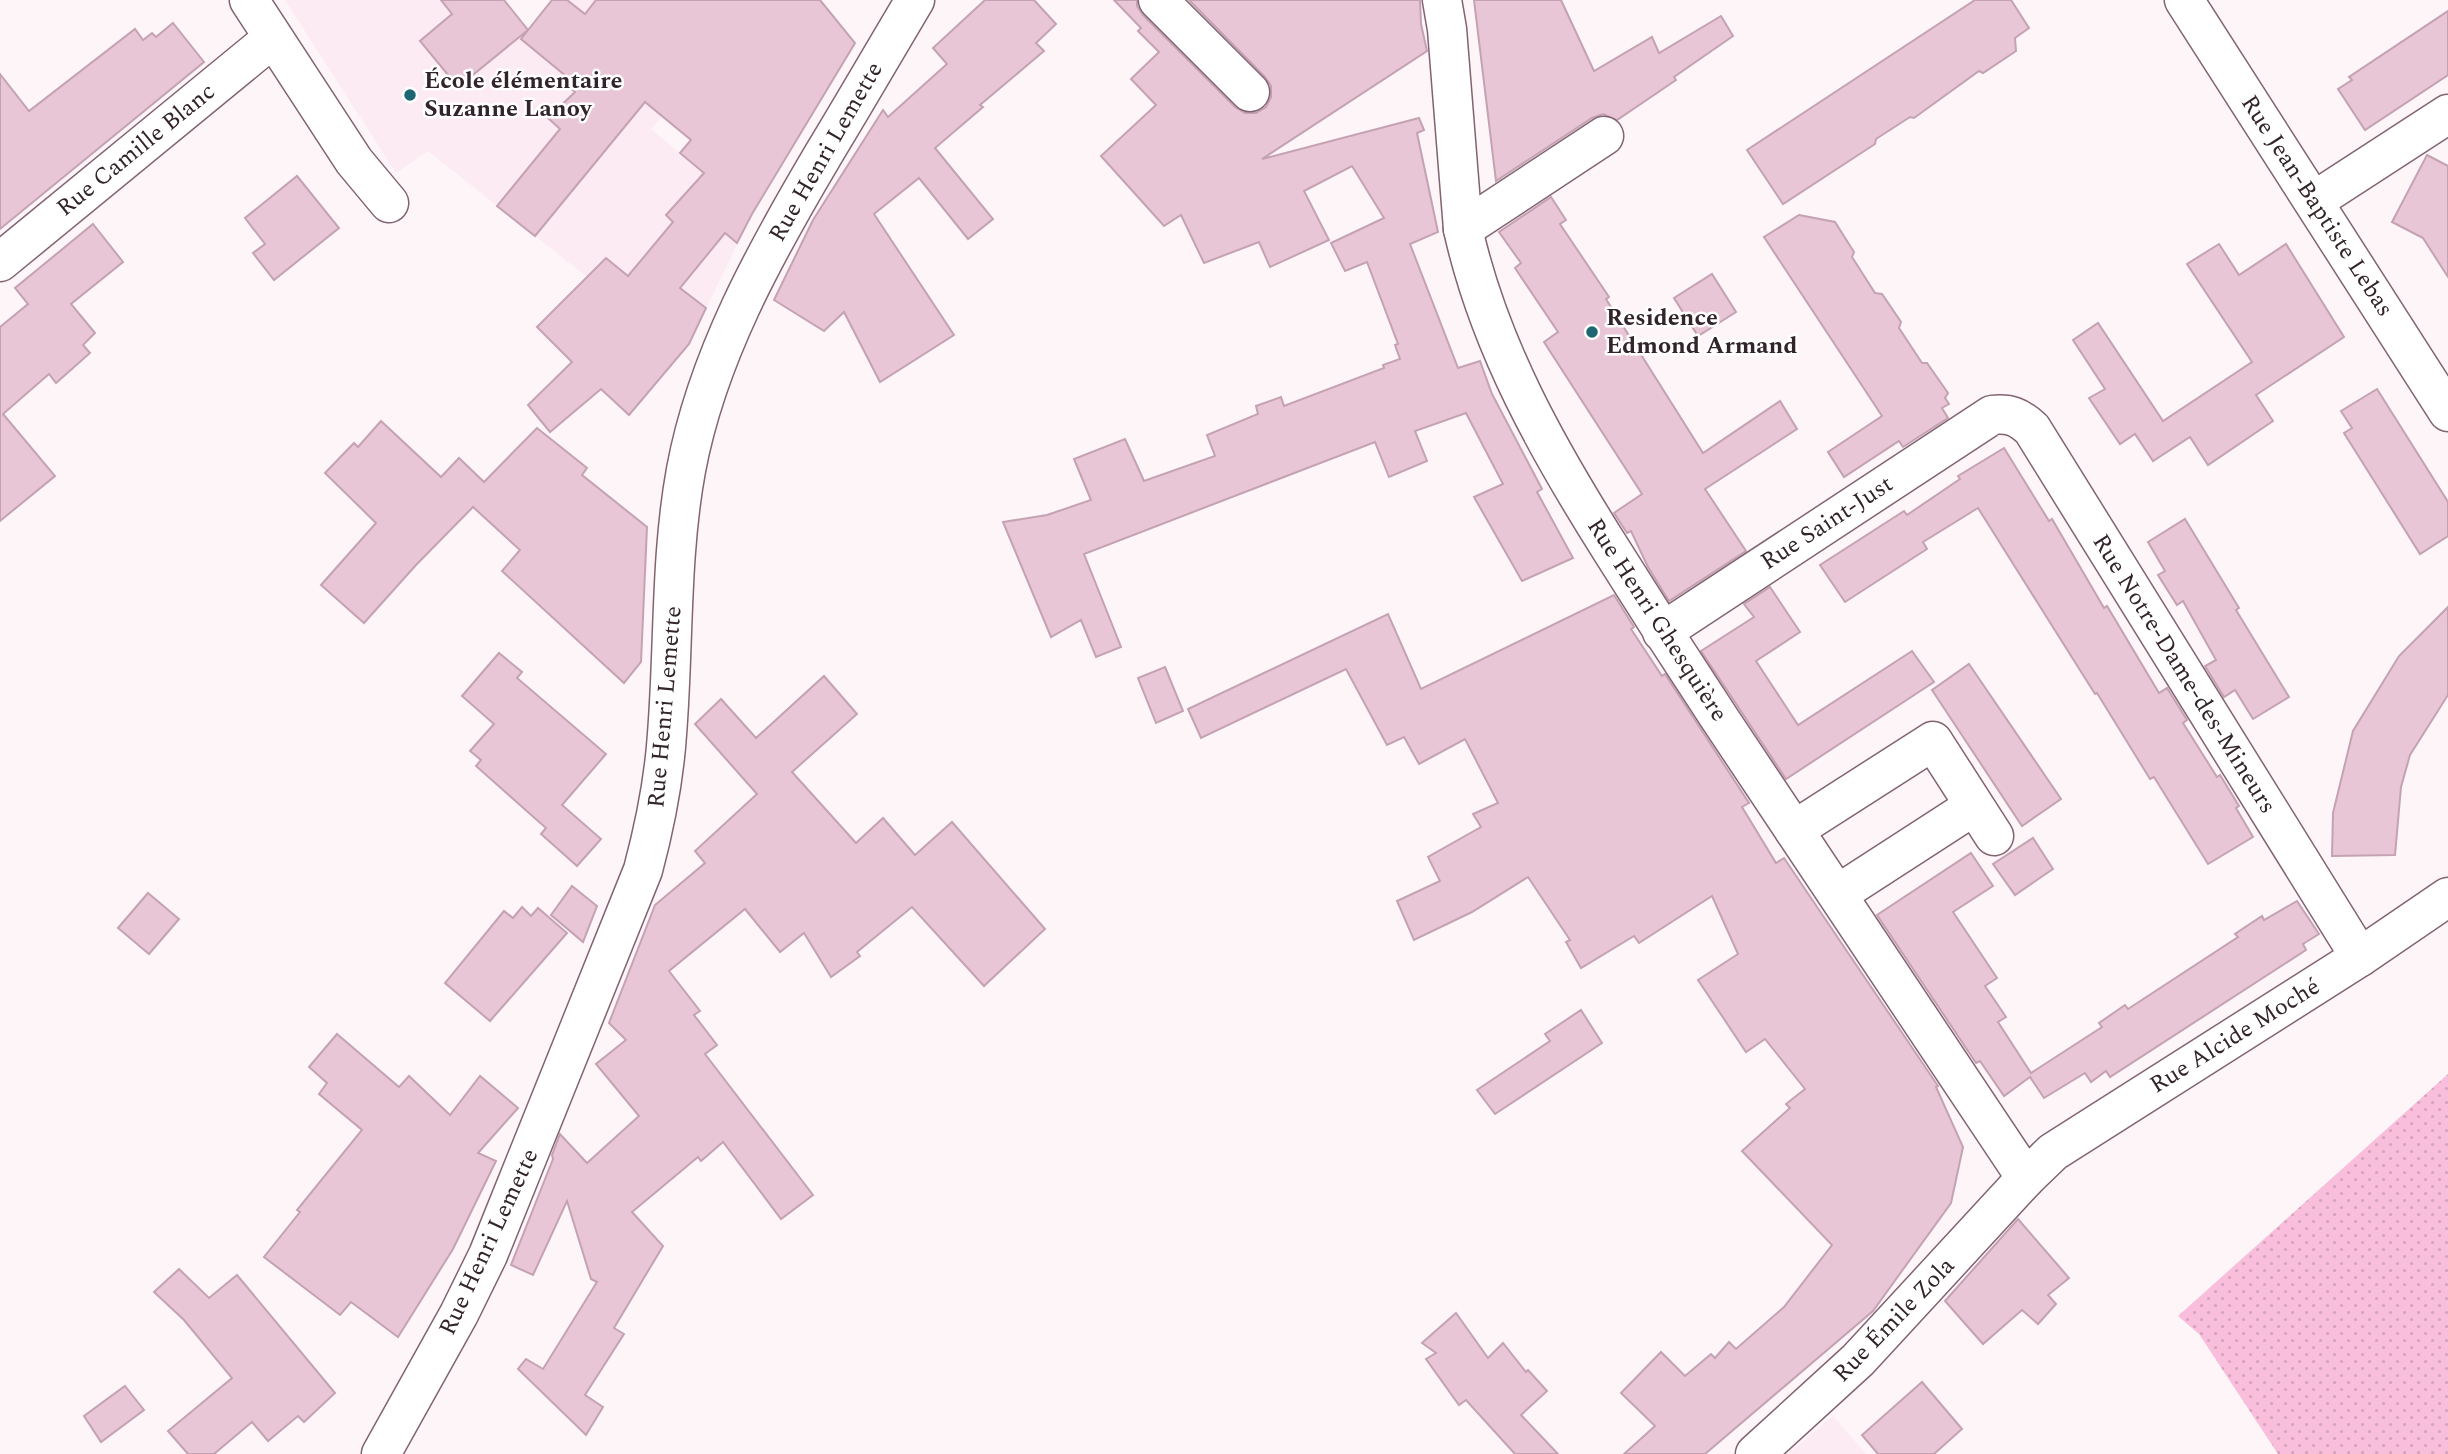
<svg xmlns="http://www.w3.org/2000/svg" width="2448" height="1454" viewBox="0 0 2448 1454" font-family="Spectral,serif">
<defs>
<pattern id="grass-dots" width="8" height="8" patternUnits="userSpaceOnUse" patternTransform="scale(1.75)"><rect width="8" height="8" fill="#f9bedb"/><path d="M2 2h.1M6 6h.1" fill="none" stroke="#d6a3bc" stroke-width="1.8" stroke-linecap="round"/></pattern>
</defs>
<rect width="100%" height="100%" fill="#fdf5f8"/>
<g fill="#fdebf3">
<polygon points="285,0 504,0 521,21 529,27 551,0 602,0 697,77 651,129 752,214 684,354 428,151 396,173"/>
<polygon points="1833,1416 1866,1454 1788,1454"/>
</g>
<polygon fill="url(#grass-dots)" points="2448,1074 2448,1454 2278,1454 2199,1334 2178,1316"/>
<g fill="#e9c6d6" stroke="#c4a2b2" stroke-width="2">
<polygon points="441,0 504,0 528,30 458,87 420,41 452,14"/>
<polygon points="552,0 567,0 585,14 596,0 820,0 855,43 752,214 737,243 725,233 680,288 706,308 689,344 629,415 601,389 550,432 528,405 572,362 537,327 606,258 628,276 673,222 666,215 704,173 680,153 691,140 645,102 535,236 497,206 560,129 548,118 575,92 563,82 567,77 521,39"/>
<polygon points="985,0 1034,0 1056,24 1036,43 1044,51 980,105 983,107 935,148 993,219 968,239 919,178 874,214 954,335 880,382 844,312 824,331 774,300 813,220 883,110 888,117 947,64 933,48"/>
<polygon points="1114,0 1137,0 1137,6 1143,15 1235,107 1245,113 1256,113 1266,107 1271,97 1271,86 1265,77 1189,0 1420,0 1421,24 1427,51 1262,159 1419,118 1424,130 1417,133 1438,232 1410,244 1458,368 1480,361 1492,394 1542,489 1537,492 1573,558 1522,581 1474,497 1503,484 1466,413 1415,431 1427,461 1389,477 1375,442 1084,554 1121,647 1096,657 1081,620 1051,637 1003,522 1047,515 1091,500 1074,459 1125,439 1144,481 1215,456 1207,435 1258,414 1256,406 1281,397 1284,406 1384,368 1383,365 1400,359 1395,345 1398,344 1367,262 1345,271 1331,243 1384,218 1352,166 1304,191 1329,240 1270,267 1259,242 1204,263 1181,215 1164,226 1101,156 1156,105 1131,79 1159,52 1138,31 1141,28"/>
<polygon points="1474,0 1561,0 1594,71 1652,37 1659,53 1721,16 1733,36 1674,77 1676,80 1617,120 1603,114 1592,118 1496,181"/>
<polygon points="1975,0 2011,0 2029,28 2015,38 2016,51 1983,73 1979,71 1914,118 1910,117 1876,139 1875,144 1783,204 1747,150"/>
<polygon points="2448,11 2448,75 2365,130 2338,89 2352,80 2349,77"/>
<polygon points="173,23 204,62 0,229 0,74 29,111 135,29 143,40 152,33 156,37"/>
<polygon points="2427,155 2448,166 2448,277 2423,238 2392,222"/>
<polygon points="297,176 339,228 274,280 253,253 265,244 245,218"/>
<polygon points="1551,197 1566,220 1560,224 1609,297 1606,299 1703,453 1780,401 1797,429 1705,489 1746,551 1669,601 1648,567 1631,531 1627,533 1614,513 1642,494 1544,342 1558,332 1515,268 1521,263 1499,232"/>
<polygon points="1799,215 1835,222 1854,252 1852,257 1875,293 1882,294 1901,322 1899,328 1922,363 1927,363 1948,393 1945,398 1949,404 1942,408 1948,418 1903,447 1899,441 1844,477 1828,452 1882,416 1764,237"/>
<polygon points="93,224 123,262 71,304 95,333 83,345 90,353 56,383 49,374 3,414 55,476 0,521 0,327 28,304 15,288"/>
<polygon points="2219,244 2239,275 2286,244 2344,337 2256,395 2273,421 2208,465 2190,437 2153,461 2135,434 2120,444 2089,398 2105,389 2073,340 2098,323 2163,421 2252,362 2187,264"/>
<polygon points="1712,274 1736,312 1698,336 1674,298"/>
<polygon points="2377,389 2448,502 2448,536 2420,554 2344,433 2352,428 2341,411"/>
<polygon points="381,421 441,477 459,458 484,482 537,428 587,468 582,475 647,527 641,662 624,683 502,571 520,550 473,507 416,565 364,623 321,585 376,523 325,473 354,443 358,447"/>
<polygon points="2004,448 2049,521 2052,519 2104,608 2107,606 2159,693 2167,688 2187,720 2183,723 2217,777 2220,775 2239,806 2236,808 2253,837 2208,864 2154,777 2150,779 2097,693 2095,694 1978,508 1923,542 1927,549 1845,602 1820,565 1904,511 1907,515 1960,479 1958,476"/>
<polygon points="2185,519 2239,608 2236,610 2289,697 2253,719 2235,690 2224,697 2205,666 2216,660 2183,601 2177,605 2158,575 2165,571 2148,542"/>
<polygon points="1770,587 1800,632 1756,661 1798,725 1912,651 1934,682 1786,779 1701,651 1754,617 1744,604"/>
<polygon points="1614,595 1634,627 1631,629 1662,676 1665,674 1749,803 1742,807 1776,863 1784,858 1938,1086 1936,1087 1963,1147 1951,1203 1873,1311 1705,1454 1624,1454 1655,1426 1621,1393 1661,1352 1685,1376 1711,1354 1715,1358 1729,1342 1736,1349 1784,1307 1832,1245 1742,1151 1790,1108 1786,1104 1805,1089 1765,1039 1746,1052 1698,980 1738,954 1712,896 1639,943 1634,936 1581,968 1566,942 1570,940 1528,877 1472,912 1414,940 1397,901 1440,881 1428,857 1481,827 1473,814 1498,803 1465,739 1419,764 1404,737 1387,745 1346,669 1201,738 1188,709 1388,614 1421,689"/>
<polygon points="2448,607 2448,695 2410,755 2401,787 2395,855 2332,856 2333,813 2353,731 2399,656"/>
<polygon points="499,653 522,672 517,678 606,754 562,805 601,839 577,866 541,834 546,828 476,766 481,760 470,751 494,724 462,696"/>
<polygon points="1969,664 2061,799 2022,826 1932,690"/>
<polygon points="1165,667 1183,711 1156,723 1138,678"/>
<polygon points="824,676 857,714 792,772 856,843 883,818 915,855 952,822 1045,929 984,986 912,907 857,952 860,956 831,977 804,933 780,952 745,909 669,971 700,1011 694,1015 717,1045 705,1054 813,1195 781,1219 723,1142 701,1161 698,1157 632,1212 663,1246 614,1328 624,1334 585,1395 603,1407 586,1435 518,1369 526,1359 543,1369 597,1282 591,1279 567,1201 533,1275 511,1265 553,1159 552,1155 560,1134 587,1163 639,1116 596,1064 626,1040 609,1023 655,905 705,863 695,851 757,794 695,724 721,699 756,738"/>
<polygon points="2033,838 2053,869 2015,895 1993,864"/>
<polygon points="1971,853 1993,886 1953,912 1997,978 1985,986 2006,1017 1998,1022 2031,1073 2102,1027 2099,1023 2125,1005 2128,1009 2238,937 2235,934 2262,916 2264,920 2297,901 2319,934 2303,944 2306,950 2110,1077 2106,1071 2091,1082 2085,1073 2044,1098 2030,1077 2004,1096 1980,1061 1976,1063 1877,915"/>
<polygon points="572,886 597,906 583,942 551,915"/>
<polygon points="148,893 179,919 149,954 118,928"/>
<polygon points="522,907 531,916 538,908 567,933 490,1021 445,983 504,911 513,918"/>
<polygon points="1581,1010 1602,1043 1495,1114 1477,1090 1550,1041 1545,1034"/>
<polygon points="337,1034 399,1087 409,1076 450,1115 480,1076 518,1108 478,1153 496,1161 453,1249 398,1337 351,1302 340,1315 264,1257 300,1212 297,1210 362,1130 319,1094 327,1083 309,1067"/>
<polygon points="2018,1219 2069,1278 2048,1295 2056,1304 2038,1324 2022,1310 1983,1344 1945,1301"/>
<polygon points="179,1269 209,1298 237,1275 335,1393 304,1422 298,1416 268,1441 252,1422 214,1454 188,1454 168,1431 232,1378 184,1320 154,1292"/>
<polygon points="1456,1313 1488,1358 1503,1343 1526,1372 1528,1370 1547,1391 1521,1415 1558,1454 1515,1454 1466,1400 1459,1405 1426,1359 1436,1353 1422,1343"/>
<polygon points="1922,1382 1962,1429 1934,1454 1878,1454 1862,1435"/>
<polygon points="125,1386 144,1410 101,1442 84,1416"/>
</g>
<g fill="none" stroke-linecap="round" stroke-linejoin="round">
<defs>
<g id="minor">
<polyline points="249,0 354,161 389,203"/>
<polyline points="1158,0 1250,92"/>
<path d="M 1442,0 L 1447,29 L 1463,229 C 1489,346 1548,450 1612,551 C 1647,607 1683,663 1720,719 C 1822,872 1924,1025 2026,1178"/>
<polyline points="2314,201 2448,114"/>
<polyline points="1463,229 1604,136"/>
<polyline points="0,262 273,38"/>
<path d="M 1662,632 L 1992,415 C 2010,413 2019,417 2032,429 L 2360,957"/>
<polyline points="1794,830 1933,741 1994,836"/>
<polyline points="1838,894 1974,806"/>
<polyline points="1755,1454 1858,1360 2026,1178 2053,1152 2360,957 2448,897"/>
</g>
<g id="tertiary">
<polyline points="2184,0 2448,412"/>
<path d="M 381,1454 L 459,1314 L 488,1255 L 643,870 C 655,825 664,781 667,734 C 674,647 670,557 686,470 C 707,357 765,253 823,155 C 854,104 884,52 915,0"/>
</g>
</defs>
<use href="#minor" stroke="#826372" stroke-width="41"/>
<use href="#tertiary" stroke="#826372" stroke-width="41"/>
<use href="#minor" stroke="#fff" stroke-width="38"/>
<use href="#tertiary" stroke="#fff" stroke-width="38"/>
</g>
<g fill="#1d6772" stroke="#fff" stroke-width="2.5">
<circle cx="410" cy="95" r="7"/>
<circle cx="1592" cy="332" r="7"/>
</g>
<g text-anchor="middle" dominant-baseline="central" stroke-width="5" stroke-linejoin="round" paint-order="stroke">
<g font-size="24" font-weight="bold" fill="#32242b" stroke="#fff" text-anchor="start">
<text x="424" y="81">École élémentaire<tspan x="424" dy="28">Suzanne Lanoy</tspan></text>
<text x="1606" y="318">Residence<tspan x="1606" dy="28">Edmond Armand</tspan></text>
</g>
<g font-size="24" fill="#32242b" stroke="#fff">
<text transform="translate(136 150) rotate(-39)">Rue Camille Blanc</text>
<text transform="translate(826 152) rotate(-60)">Rue Henri Lemette</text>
<text transform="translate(2317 206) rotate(57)">Rue Jean-Baptiste Lebas</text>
<text transform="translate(1827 523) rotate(-33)">Rue Saint-Just</text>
<text transform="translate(1657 620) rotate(57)">Rue Henri Ghesquière</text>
<text transform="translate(2184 674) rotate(58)">Rue Notre-Dame-des-Mineurs</text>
<text transform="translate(665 707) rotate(-85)">Rue Henri Lemette</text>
<text transform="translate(2235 1036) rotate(-32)">Rue Alcide Moché</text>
<text transform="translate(489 1242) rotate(-65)">Rue Henri Lemette</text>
<text transform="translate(1894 1320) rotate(-46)">Rue Émile Zola</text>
</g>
</g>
</svg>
